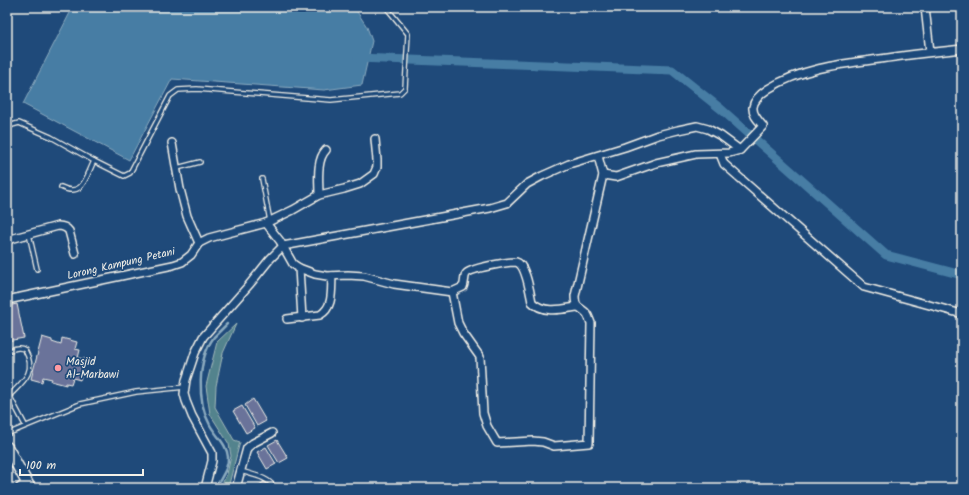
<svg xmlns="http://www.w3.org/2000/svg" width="969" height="495" viewBox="0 0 969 495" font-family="Kalam,sans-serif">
<rect width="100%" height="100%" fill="#1f4a7a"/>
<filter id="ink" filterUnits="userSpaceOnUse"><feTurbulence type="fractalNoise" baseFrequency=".025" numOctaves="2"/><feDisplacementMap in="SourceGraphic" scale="8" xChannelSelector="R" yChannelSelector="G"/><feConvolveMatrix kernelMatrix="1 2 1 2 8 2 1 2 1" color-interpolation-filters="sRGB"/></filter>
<g filter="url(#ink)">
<polygon fill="#53838d" stroke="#a4baba" points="236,324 223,353 216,386 215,407 234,440 240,442 228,488 220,488 227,474 231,456 229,444 210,414 206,386 217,342"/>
<polygon fill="#477da4" stroke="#8cabbf" points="73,7 354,7 367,27 372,41 362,85 324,90 172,79 129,160 23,104"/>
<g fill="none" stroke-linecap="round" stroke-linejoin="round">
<path stroke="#8cabbf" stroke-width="2.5" d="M 216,488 C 220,478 229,469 228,457 C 227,444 216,436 210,425 C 197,402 197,360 214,337 C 218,333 223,328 227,324"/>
<polyline stroke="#477da4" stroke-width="9" points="358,58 672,70 721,109 886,255 962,275"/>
</g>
<g fill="#6b739a" stroke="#f4f1e8">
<polygon points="17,304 24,338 7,341 7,306"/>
<polygon points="42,337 52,340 52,342 61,345 62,338 77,342 75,349 80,350 78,358 86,359 80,380 73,378 71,384 66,383 66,385 51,381 52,379 43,377 42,382 31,379"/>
<polygon points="253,399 266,421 257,426 245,405"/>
<polygon points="242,406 255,428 246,433 233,411"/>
<polygon points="277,440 288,458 279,463 268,445"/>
<polygon points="266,447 276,464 267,469 257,452"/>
<polygon points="264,482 270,485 272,488 254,488"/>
</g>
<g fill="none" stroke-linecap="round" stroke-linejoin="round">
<defs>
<g id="service">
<path d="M 7,130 L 12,125 L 19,123 L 51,137 L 94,161 C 86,177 83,198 61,187"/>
<polyline points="94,161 124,176 130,173 170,96 178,90 197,89 331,100 400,93 405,88 408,34 386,7"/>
<polyline points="177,168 200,162"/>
<polyline points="262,179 270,221"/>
<polyline points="29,234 37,269"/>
<path d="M 7,351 C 14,349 19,346 25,350 C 37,371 24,381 10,395"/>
<polyline points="7,391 25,425"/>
<polyline points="7,434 80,404 136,392 185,387"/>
<path d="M 241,471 C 253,475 268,477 275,488"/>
</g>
<g id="minor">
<polyline points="925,7 930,52"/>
<polyline points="172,143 180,189 187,216 199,243"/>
<polyline points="720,154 724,164 864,287 962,314"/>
<path d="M 603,175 L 616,177 L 656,163 L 696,154 L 729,153 L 740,150 L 763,126 C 759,121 752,115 753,107 C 754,99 762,93 768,89 C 802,68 841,64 880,59 C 907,55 934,52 962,49"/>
<path d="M 319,195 C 319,182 316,160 326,150"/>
<path d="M 266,223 L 280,241 L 293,264 L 299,268 L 315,274 L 327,276 L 348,275 L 364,276 L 394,284 L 452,292 L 463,287 C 465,283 464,277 466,274 C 470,268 508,262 516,262 C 526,264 530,293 532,302 C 543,314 563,309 577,307"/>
<path d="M 7,240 L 58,226 C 63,226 66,227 69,231 L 75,254"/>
<polyline points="299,268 302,318"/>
<path d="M 452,292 L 458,323 L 463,333 L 480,357 L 483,413 L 487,426 L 497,443 L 533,441 L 543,442 L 554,446 L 589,443 L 591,323 C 590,321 589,317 587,314 C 580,306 575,309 575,296 L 603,175 L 598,156"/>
<polyline points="7,300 173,265 182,262 191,255 199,243 209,238 266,223 293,210 319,195 344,189 360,184 374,174 377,167 377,160 375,139"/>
<path d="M 287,319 L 320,315 C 334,307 331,290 332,276"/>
<polyline points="19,488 27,482"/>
<polyline points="205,488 212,461 212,453 192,416 186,401 184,394 186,380 195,353 203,337 249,285 270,259 283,246 490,208 507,203 527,184 542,176 569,164 625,147 658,135 678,130 697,126 708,129 721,136 740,150"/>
<polyline points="236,488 247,448 253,443 272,433"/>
</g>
<polyline id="secondary" points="7,447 30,488"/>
</defs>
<use href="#service" stroke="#f4f1e8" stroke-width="6"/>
<use href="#minor" stroke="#f4f1e8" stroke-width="10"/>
<use href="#secondary" stroke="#f4f1e8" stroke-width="13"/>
<use href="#service" stroke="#1f4a7a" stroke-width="3.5"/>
<use href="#minor" stroke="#1f4a7a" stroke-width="7"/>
<use href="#secondary" stroke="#1f4a7a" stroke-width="10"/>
</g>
</g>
<circle fill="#ff9aa2" stroke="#1f4a7a" stroke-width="1.5" cx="58" cy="368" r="4"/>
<g text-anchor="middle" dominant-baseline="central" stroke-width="3.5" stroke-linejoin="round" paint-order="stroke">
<g font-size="11" fill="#f4f1e8" stroke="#1f4a7a">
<text transform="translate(121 264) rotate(-13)">Lorong Kampung Petani</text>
</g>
<g font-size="11" fill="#f4f1e8" stroke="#1f4a7a" text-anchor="start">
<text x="66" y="362">Masjid<tspan x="66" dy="13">Al-Marbawi</tspan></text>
</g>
</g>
<rect width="969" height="495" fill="none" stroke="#1f4a7a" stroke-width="24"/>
<rect x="12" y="12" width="945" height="471" fill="none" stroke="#f4f1e8" stroke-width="1.5" filter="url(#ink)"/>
<path d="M20 469v6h123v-6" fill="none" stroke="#f4f1e8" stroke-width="2"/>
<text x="26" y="469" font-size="12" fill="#f4f1e8" stroke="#1f4a7a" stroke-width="3" paint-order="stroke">100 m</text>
</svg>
